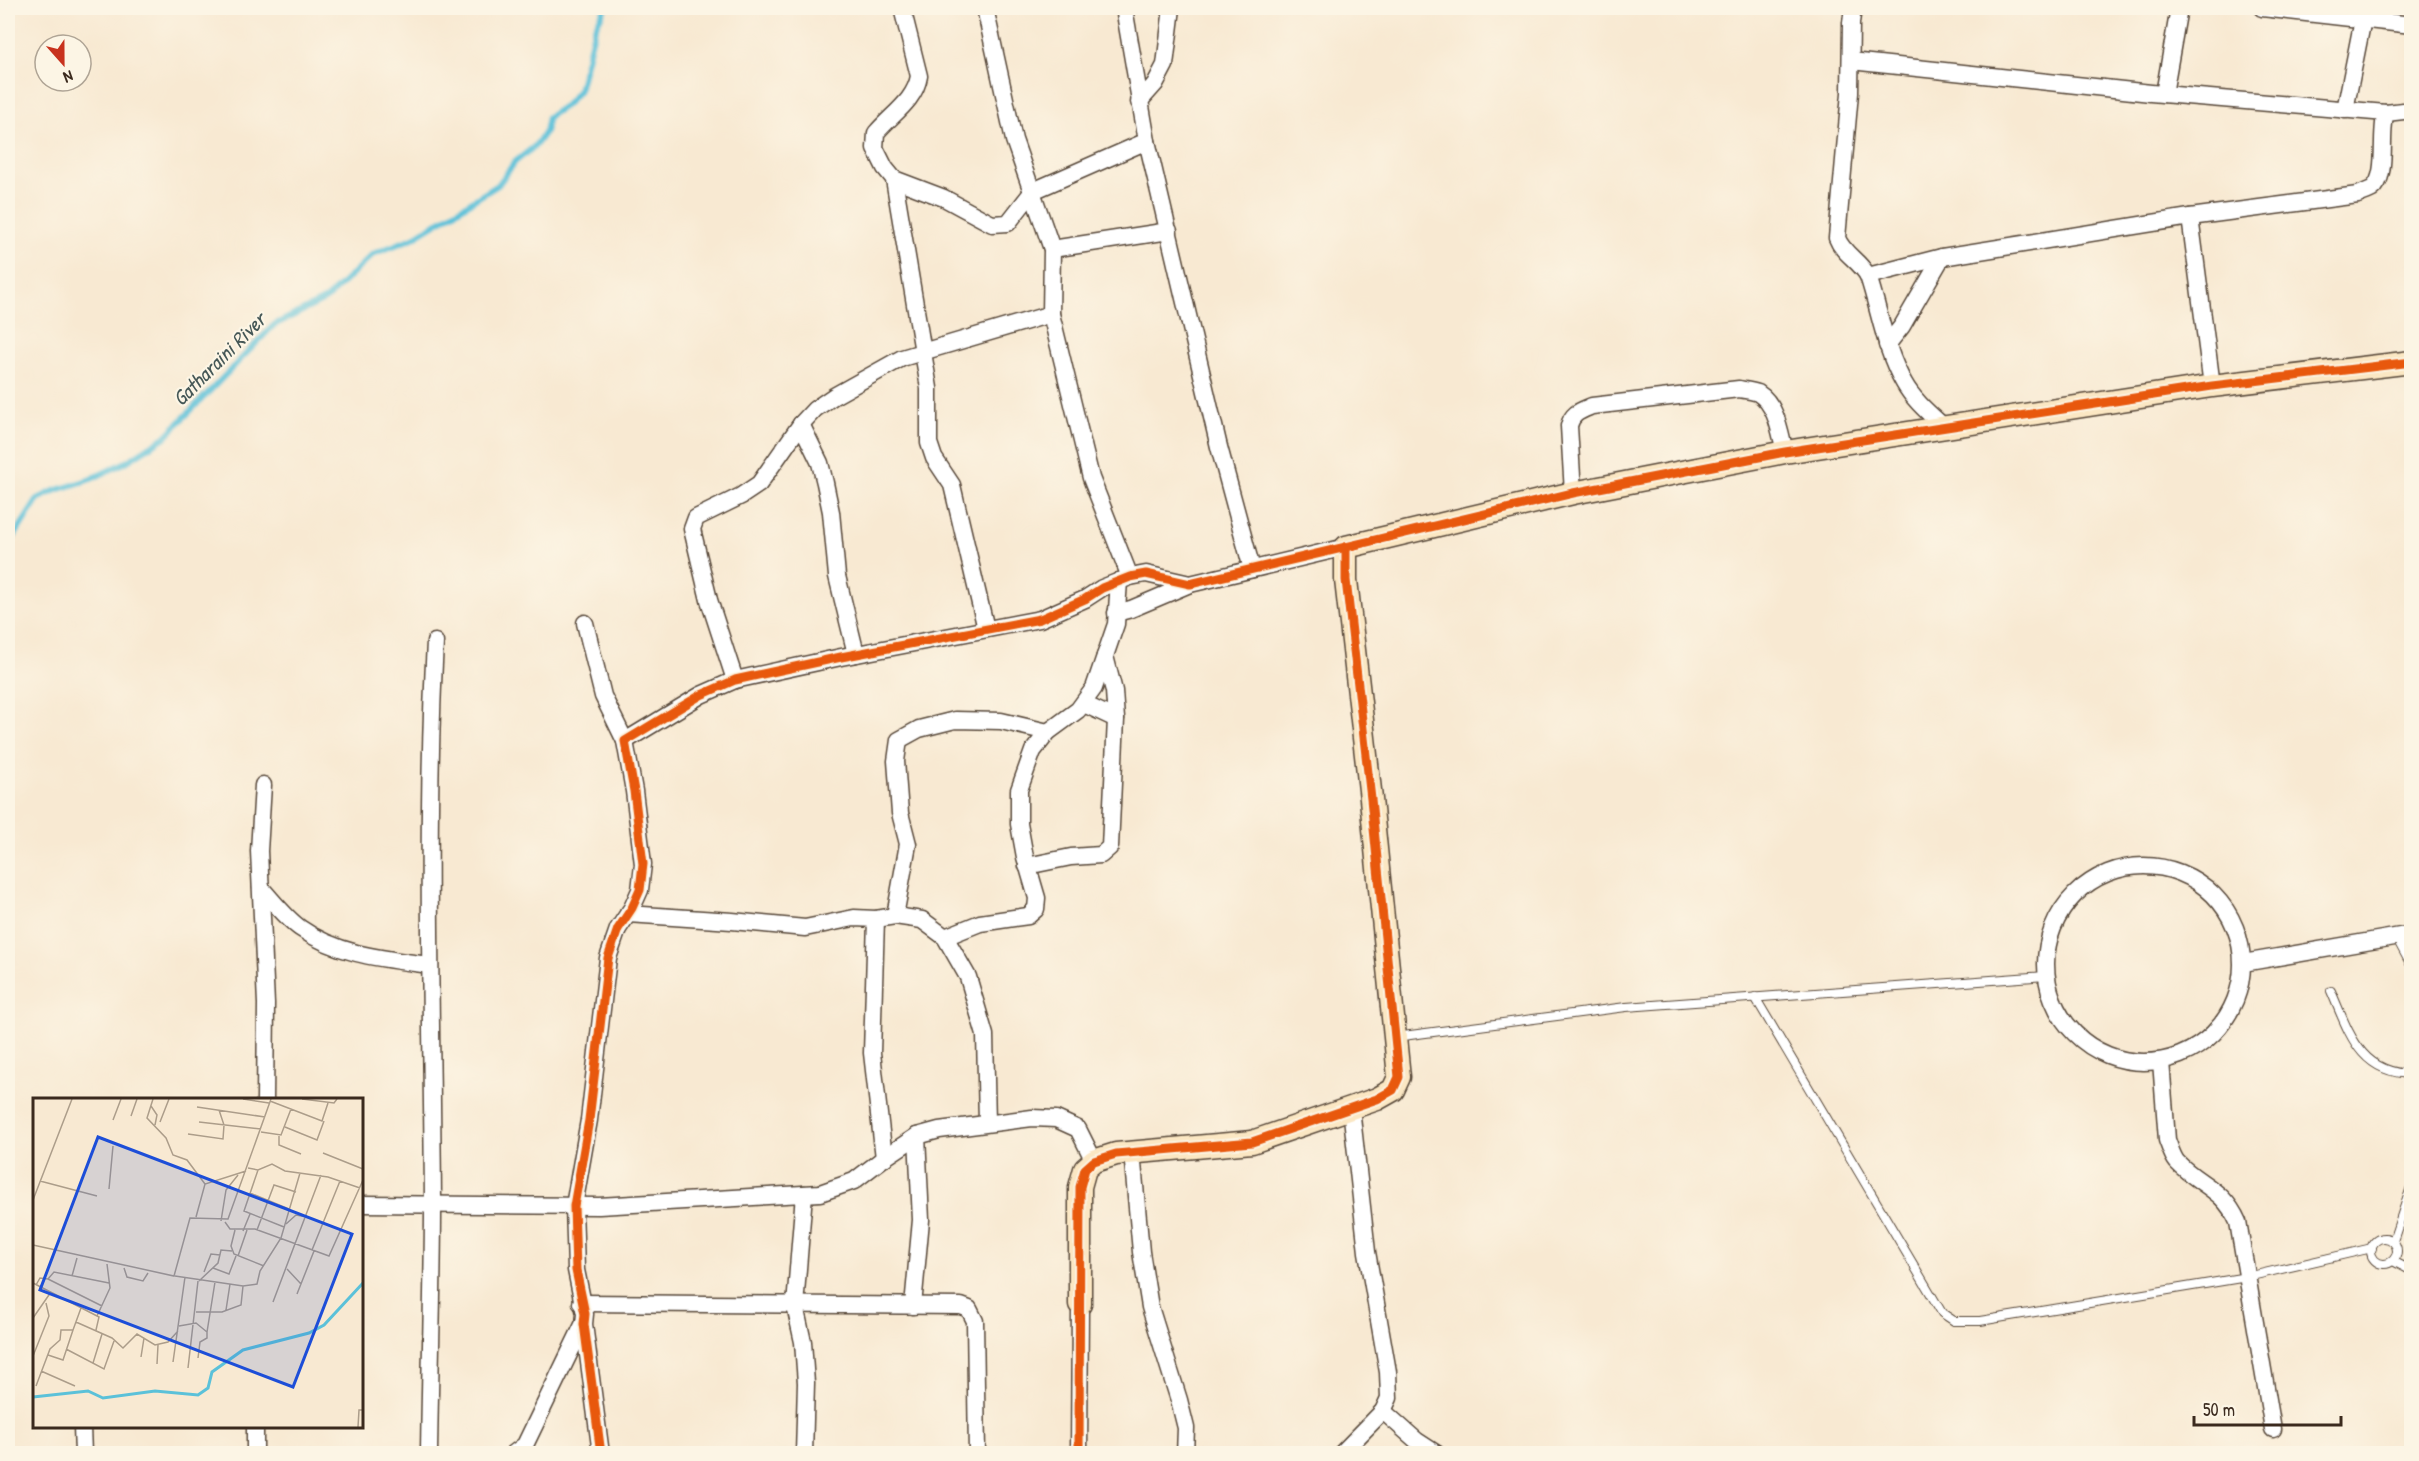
<svg xmlns="http://www.w3.org/2000/svg" width="2419" height="1461" viewBox="0 0 2419 1461" font-family="'Patrick Hand',sans-serif">
<rect width="100%" height="100%" fill="#fcf5e5"/>
<filter id="ink" filterUnits="userSpaceOnUse"><feTurbulence type="fractalNoise" baseFrequency=".0167" numOctaves="2"/><feDisplacementMap in="SourceGraphic" scale="12" xChannelSelector="R" yChannelSelector="G"/><feConvolveMatrix kernelMatrix="1 2 1 2 8 2 1 2 1" color-interpolation-filters="sRGB"/></filter>
<filter id="wash" filterUnits="userSpaceOnUse"><feTurbulence type="fractalNoise" baseFrequency=".008" numOctaves="4" result="noise"/><feDisplacementMap in="SourceGraphic" scale="24" xChannelSelector="R" yChannelSelector="G"/><feGaussianBlur stdDeviation="1.35" result="paint"/><feColorMatrix in="noise" values="0 0 0 0 0 0 0 0 0 0 0 0 0 0 0 0 0 1.4 0 .05"/><feComposite in="paint" operator="in"/></filter>
<g filter="url(#wash)">
<rect width="100%" height="100%" fill="#f8e9d2"/>
<g fill="none" stroke-linecap="round" stroke-linejoin="round">
<polyline stroke="#5bc1d9" stroke-width="6" points="8,546 38,499 54,491 91,479 126,462 165,437 274,325 326,299 373,254 413,238 498,185 515,162 535,146 545,132 548,117 566,105 579,90 595,28 605,8"/>
</g>
</g>
<g filter="url(#ink)">
<g fill="none" stroke-linecap="round" stroke-linejoin="round">
<defs>
<g id="lane">
<polyline points="2396,937 2412,967"/>
<path d="M 2331,991 C 2349,1032 2359,1073 2412,1074"/>
<polyline points="1755,997 1942,1313 1954,1321 1980,1321 2247,1277 2372,1248"/>
<polyline points="1395,1037 1626,1007 2046,976"/>
<circle cx="2384" cy="1251" r="13"/>
<polyline points="2393,1241 2412,1184"/>
<polyline points="2393,1261 2412,1271"/>
</g>
<g id="street">
<path d="M 902,8 L 919,76 C 915,101 892,114 876,133 L 875,148 L 885,168 L 894,179 L 944,198 L 992,224 L 1008,223 L 1033,191 L 1147,141"/>
<polyline points="985,8 1014,140 1052,249 1051,314 1091,478 1130,577"/>
<polyline points="1124,8 1147,141 1219,447 1252,569"/>
<path d="M 1853,8 L 1851,23 L 1850,93 L 1837,238 C 1843,254 1860,261 1868,276 C 1880,312 1885,350 1904,383 C 1914,401 1930,414 1945,428"/>
<polyline points="2262,8 2412,25"/>
<polyline points="1851,61 2151,93 2386,113"/>
<polyline points="2164,94 2179,8"/>
<polyline points="1139,102 1155,84 1165,65 1172,8"/>
<polyline points="2345,110 2363,19"/>
<polyline points="894,179 929,388 929,443 934,458 952,485 986,629"/>
<polyline points="2190,217 2212,386"/>
<polyline points="1052,249 1169,231"/>
<path d="M 1868,276 L 1942,257 L 2190,217 L 2358,195 C 2363,193 2368,191 2372,189 C 2389,177 2379,132 2386,113 L 2412,110"/>
<polyline points="1887,345 1902,326 1942,257"/>
<polyline points="801,424 820,463 825,483 831,512 837,576 856,654"/>
<path d="M 1573,493 L 1569,426 C 1572,413 1580,411 1592,406 L 1739,389 C 1745,390 1753,391 1758,393 C 1777,405 1780,433 1785,452"/>
<polyline points="1116,613 1131,609 1190,584"/>
<polyline points="585,623 603,696 625,741"/>
<polyline points="735,680 709,600 692,529 696,518 741,496 759,484 801,424 815,409 834,396 902,358 1051,314"/>
<polyline points="1084,704 1116,719"/>
<polyline points="263,785 259,851 266,1004 265,1100"/>
<circle cx="2144" cy="964" r="98"/>
<polyline points="1027,866 1071,857 1101,855 1110,847 1116,719 1114,691 1105,656"/>
<path d="M 261,888 C 273,901 286,918 300,928 C 338,955 385,959 429,965"/>
<polyline points="628,914 732,921 805,928 854,918 876,919 895,916 922,920 945,937 968,977 985,1035 987,1123"/>
<polyline points="895,916 908,844 900,813 896,761 899,740 919,729 955,720 1001,721 1048,732"/>
<polyline points="876,919 872,1053 884,1158"/>
<polyline points="945,937 980,923 1028,916 1036,909 1037,898 1025,857 1019,824 1019,790 1033,751 1048,732 1078,710 1094,688 1116,624 1119,581"/>
<polyline points="2243,963 2412,934"/>
<path d="M 2161,1061 L 2167,1140 C 2170,1147 2172,1156 2177,1162 C 2200,1186 2223,1188 2238,1222 L 2273,1429"/>
<polyline points="1132,1152 1141,1252 1150,1307 1179,1400 1186,1428 1185,1454"/>
<polyline points="362,1204 599,1206 820,1193 854,1181 884,1158 917,1136 939,1130 1032,1118 1056,1119 1078,1129 1094,1161"/>
<polyline points="581,1303 961,1306 969,1309 975,1321 977,1454"/>
<polyline points="913,1306 921,1220 917,1136"/>
<polyline points="1383,1411 1417,1441 1437,1454"/>
<polyline points="82,1426 83,1454"/>
<polyline points="255,1426 255,1454"/>
<path d="M 429,1454 C 430,1370 433,1287 433,1204 C 432,1017 425,829 435,642"/>
<polyline points="513,1454 525,1445 583,1325"/>
<polyline points="601,1454 584,1324 585,1314 576,1270 574,1206 589,1120 608,958 618,929 632,908 640,890 643,864 634,791 625,741 701,695 735,680 841,657 1040,619 1085,599 1102,588 1130,577 1146,574 1190,584 1346,547"/>
<polyline points="804,1454 806,1383 803,1342 795,1306 804,1194"/>
<polyline points="1079,1454 1080,1304"/>
<polyline points="1341,1454 1383,1411 1389,1398 1388,1372 1367,1252 1351,1108"/>
</g>
<polyline id="secondary" points="1080,1304 1080,1187 1085,1169 1094,1161 1116,1154 1252,1142 1377,1099 1393,1090 1399,1077 1371,799 1346,580 1346,547 1573,493 1785,452 2212,386 2412,362"/>
</defs>
<use href="#lane" stroke="#574739" stroke-width="10"/>
<use href="#street" stroke="#574739" stroke-width="19"/>
<use href="#secondary" stroke="#574739" stroke-width="25"/>
<use href="#lane" stroke="#fff" stroke-width="8"/>
<use href="#street" stroke="#fff" stroke-width="16"/>
<use href="#secondary" stroke="#fbe7c3" stroke-width="22"/>
<defs>
<g id="cycleway">
<polyline points="601,1454 584,1324 585,1314 576,1270 574,1206 589,1120 608,958 618,929 632,908 640,890 643,864 634,791 625,741 701,695 735,680 841,657 1040,619 1085,599 1102,588 1130,577 1146,574 1190,584 1346,547"/>
<polyline points="1079,1454 1080,1187 1085,1169 1094,1161 1116,1154 1252,1142 1377,1099 1393,1090 1399,1077 1371,799 1346,580 1346,547 1573,493 1785,452 2212,386 2412,362"/>
</g>
</defs>
<use href="#cycleway" stroke="#fcf5e5" stroke-width="13"/>
<use href="#cycleway" stroke="#e8590c" stroke-width="9"/>
</g>
</g>
<g text-anchor="middle" dominant-baseline="central" stroke-width="4.5" stroke-linejoin="round" paint-order="stroke">
<g font-size="21" font-style="italic" fill="#455756" stroke="#fcf5e5">
<text transform="translate(219 359) rotate(-45)">Gatharaini River</text>
</g>
</g>
<g transform="translate(33 1098)">
<rect width="330" height="330" fill="#f8e9d2"/>
<path fill="none" stroke="#5bc1d9" stroke-width="3" d="M 0,299 L 55,293 L 70,300 L 122,293 L 165,297 L 175,290 L 179,274 L 210,252 L 276,235 L 291,227 L 330,185"/>
<path fill="none" stroke="#ac9d8a" stroke-width="1.5" d="M 120,1 L 114,20 L 133,40 L 140,57 L 154,62 L 172,86M 210,1 L 236,5M 269,1 L 301,5 L 304,1M 237,3 L 289,23 L 295,5M 118,8 L 124,17 L 122,27M 164,9 L 232,19M 98,18 L 104,1M 80,22 L 88,1M 127,24 L 136,1M 166,24 L 228,31M 252,29 L 284,42 L 291,23M 228,34 L 248,37 L 258,11M 155,36 L 190,41 L 191,27 L 186,12M 246,38 L 246,47 L 268,56M 290,55 L 330,71M 215,70 L 225,72 L 239,66 L 252,73 L 295,79 L 327,90M 225,72 L 211,113 L 251,129M 7,83 L 64,98M 76,91 L 80,48M 217,95 L 256,111M 0,102 L 39,1M 163,119 L 172,86 L 213,73M 188,123 L 193,92 L 205,77M 192,124 L 197,131 L 222,131 L 296,158 L 330,82M 253,126 L 263,117 L 274,119M 202,132 L 198,148 L 201,156 L 231,168M 224,132 L 241,87 L 263,94M 210,133 L 217,116M 0,147 L 141,178 L 157,120 L 195,121 L 238,1M 279,152 L 307,83M 205,158 L 214,132M 91,170 L 94,179 L 110,183 L 115,175M 180,170 L 196,176 L 203,158M 254,171 L 268,186M 171,174 L 178,156 L 187,157M 39,178 L 44,160M 142,178 L 210,188 L 224,186 L 227,173 L 248,140 L 267,75M 15,181 L 69,208M 166,183 L 185,165 L 188,152 L 199,153M 0,185 L 66,219 L 63,232M 3,187 L 7,180 L 15,181 L 21,174 L 76,185M 264,196 L 281,153M 240,204 L 288,77M 193,212 L 197,186M 163,214 L 189,214 L 208,207 L 210,188M 64,218 L 77,190 L 74,166M 0,220 L 18,194M 43,224 L 79,240 L 90,250 L 104,236 L 122,247 L 135,244 L 145,233M 146,228 L 163,225 L 174,234 L 174,240 L 167,244 L 165,260M 174,234 L 182,184M 33,251 L 71,271 L 81,243M 15,257 L 30,262 L 40,232M 0,258 L 16,218 L 13,205M 108,259 L 111,240M 140,264 L 152,179M 60,265 L 69,236M 124,266 L 125,247M 155,270 L 165,183M 8,273 L 42,288M 3,288 L 17,251 L 27,242 L 28,232 L 40,232 L 48,210M 325,329 L 326,312 L 330,312"/>
<path fill="#1d4ed8" fill-opacity="0.15" stroke="#1d4ed8" stroke-width="3" d="M 65,39 L 319,136 L 260,289 L 7,192 Z"/>
<rect width="330" height="330" fill="none" stroke="#3b2a1e" stroke-width="3"/>
</g>
<rect width="2419" height="1461" fill="none" stroke="#fcf5e5" stroke-width="30"/>
<g transform="translate(63 63) rotate(159)"><circle r="28" fill="#fcf5e5" stroke="#afa495" stroke-width="1.5"/>
<path d="M0-4.5L10 22L0 15L-10 22Z" fill="#c8321e"/>
<text y="-9" font-size="16" font-weight="bold" text-anchor="middle" fill="#3b2a1e">N</text>
</g>
<path d="M2194 1416v9h147v-9" fill="none" stroke="#3b2a1e" stroke-width="3"/>
<text x="2203" y="1416" font-size="18" fill="#3b2a1e" stroke="#fcf5e5" stroke-width="4.5" paint-order="stroke">50 m</text>
</svg>
